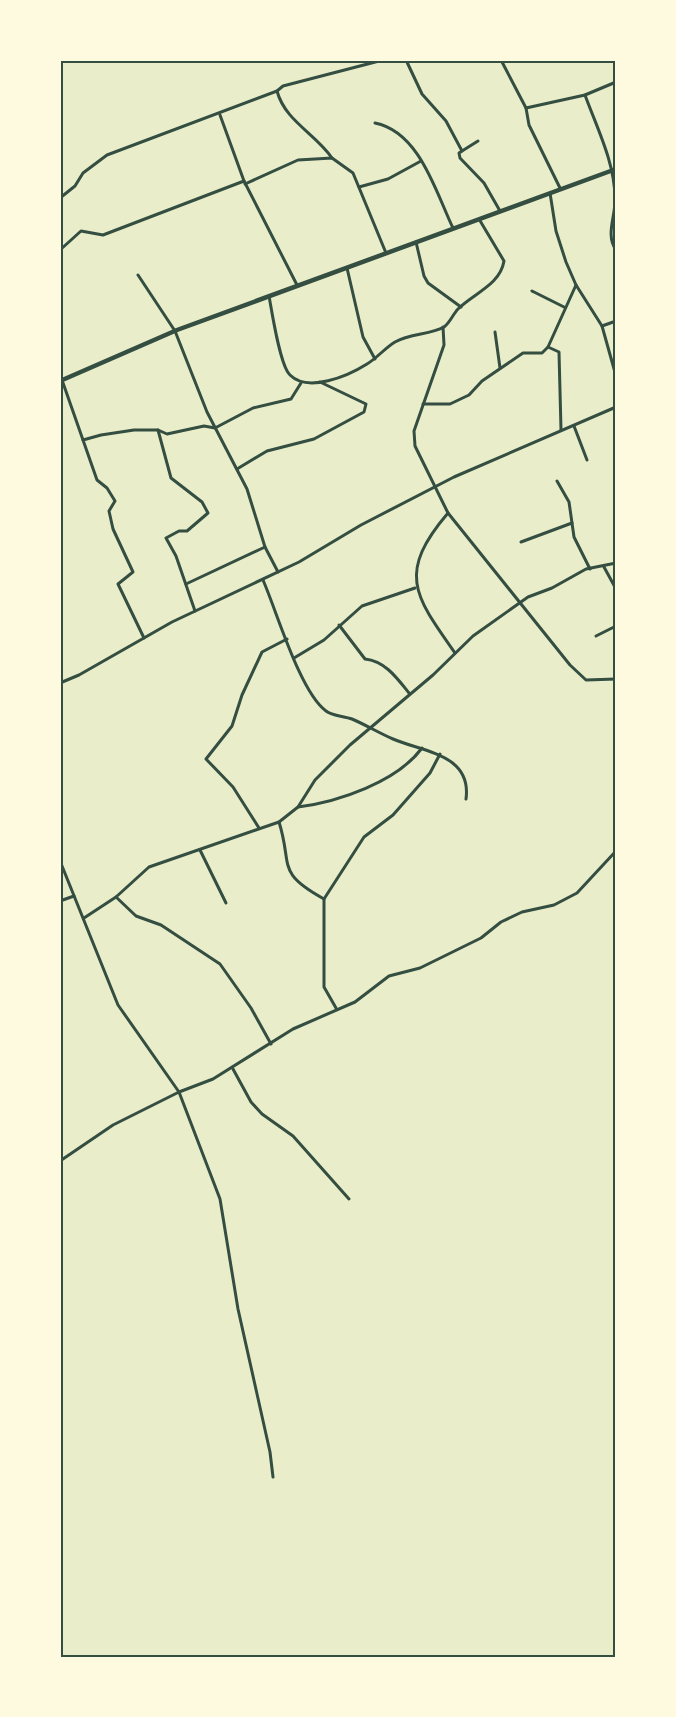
<svg xmlns="http://www.w3.org/2000/svg" width="676" height="1717" viewBox="0 0 676 1717" font-family="Literata,serif">
<rect width="100%" height="100%" fill="#e9edc9"/>
<g fill="none" stroke-linecap="round" stroke-linejoin="round">
<g stroke="#344e41" stroke-width="3">
<polyline points="406,60 422,94 446,121 462,151 459,153 460,158 484,183 500,211"/>
<polyline points="501,60 526,108 529,125 560,188"/>
<path d="M 277,91 C 285,121 316,134 332,158"/>
<path d="M 585,95 C 597,128 615,163 615,199 C 616,215 605,235 616,250"/>
<polyline points="526,108 585,95 616,82"/>
<polyline points="220,115 244,181 297,285"/>
<path d="M 375,123 C 420,132 436,193 453,228"/>
<polyline points="462,151 478,141"/>
<polyline points="245,184 298,160 332,158 353,173 386,253"/>
<polyline points="359,187 388,179 421,161"/>
<polyline points="550,193 556,231 566,262 576,285 602,326 616,376"/>
<polyline points="60,198 75,186 83,173 107,155 277,91 283,86 383,60"/>
<polyline points="416,242 424,276 428,283 461,307"/>
<polyline points="60,250 81,231 103,235 244,181"/>
<polyline points="347,268 363,337 375,359"/>
<polyline points="138,275 175,331 207,412 247,489 265,547 278,572"/>
<polyline points="532,291 564,307"/>
<path d="M 269,296 C 272,312 280,366 290,375 C 308,393 348,376 367,364 C 377,358 385,348 395,342 C 410,333 430,335 444,327 C 450,323 453,314 458,309 C 474,293 500,285 504,261 L 479,219"/>
<polyline points="602,326 616,321"/>
<polyline points="443,327 444,345 414,431 415,446 448,513 570,665 586,680 616,679"/>
<polyline points="495,332 500,368"/>
<polyline points="548,347 559,352 561,430"/>
<polyline points="62,380 83,440 101,435 134,430 158,430 167,434 204,426 215,428 253,408 291,399 301,383"/>
<polyline points="423,404 450,404 469,395 482,381 523,353 542,353 548,347 576,285"/>
<polyline points="574,426 587,460"/>
<polyline points="158,430 171,478 202,502 208,513 187,531 179,531 166,538 176,556 195,611"/>
<polyline points="83,440 97,480 107,488 115,501 109,511 113,529 133,572 118,584 144,638"/>
<polyline points="237,469 267,451 314,439 364,412 366,404 320,382"/>
<polyline points="557,481 569,502 574,537 590,569"/>
<path d="M 448,513 C 397,573 414,595 455,653"/>
<polyline points="521,542 572,523"/>
<polyline points="604,567 616,589"/>
<path d="M 263,580 C 277,612 300,692 326,711 C 332,716 344,716 352,719 C 366,725 379,733 393,739 C 423,752 472,754 466,799"/>
<polyline points="186,584 265,547"/>
<path d="M 339,625 L 365,659 C 385,661 397,678 409,693"/>
<polyline points="596,636 616,626"/>
<polyline points="294,658 324,640 362,606 415,588"/>
<polyline points="60,683 79,675 172,622 299,562 361,525 454,477 616,407"/>
<path d="M 298,807 C 338,802 397,782 422,748"/>
<path d="M 279,822 C 293,866 275,872 324,899"/>
<polyline points="259,828 233,787 206,759 232,726 242,695 262,652 287,639"/>
<polyline points="200,850 226,903"/>
<polyline points="60,861 118,1005 179,1092 220,1199 238,1309 270,1452 273,1477"/>
<polyline points="116,897 136,916 161,925 220,964 251,1008 271,1044"/>
<polyline points="60,901 74,896"/>
<polyline points="84,918 116,897 149,867 279,822 298,807 315,780 350,745 433,675 473,636 528,597 552,588 586,569 616,563"/>
<polyline points="336,1008 324,987 324,899 364,837 393,815 430,773 440,754"/>
<polyline points="233,1069 251,1102 262,1114 293,1136 349,1199"/>
<polyline points="60,1161 113,1125 179,1092 213,1079 293,1029 355,1002 389,976 420,968 481,938 501,922 522,912 554,905 577,893 616,851"/>
</g>
<polyline stroke="#344e41" stroke-width="4.5" points="60,381 177,330 616,169"/>
</g>
<rect width="676" height="1717" fill="none" stroke="#fefae0" stroke-width="123"/>
<rect x="62" y="62" width="552" height="1594" fill="none" stroke="#344e41" stroke-width="2"/>
</svg>
